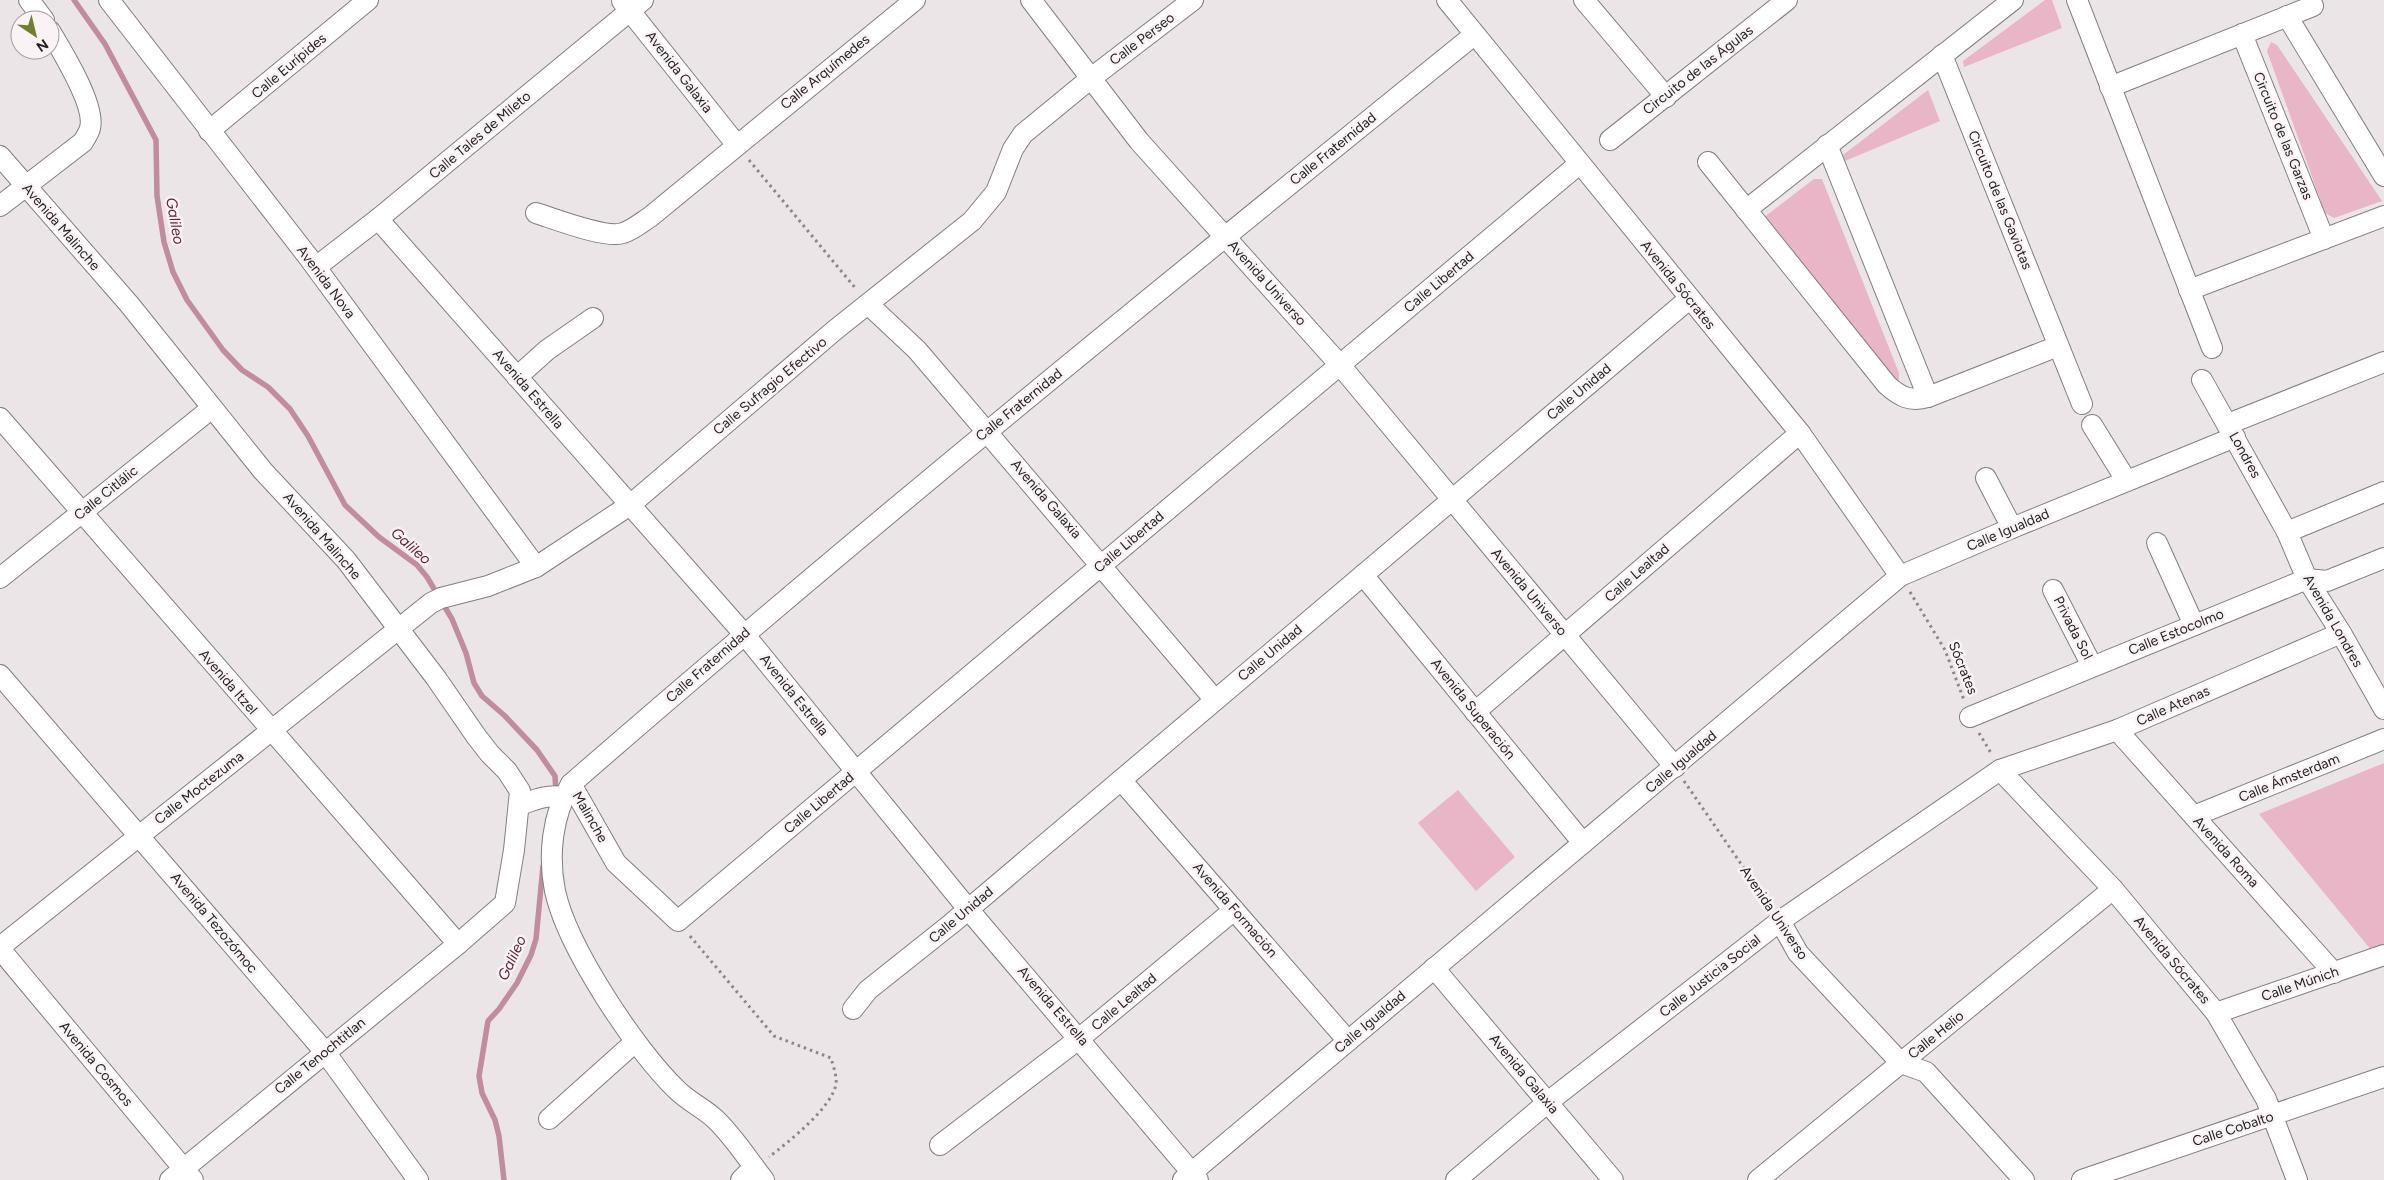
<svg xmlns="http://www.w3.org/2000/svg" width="2384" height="1180" viewBox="0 0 2384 1180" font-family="Figtree,sans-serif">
<rect width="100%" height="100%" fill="#ece5e7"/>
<g fill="#e8b6c6">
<polygon points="2045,0 2052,0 2062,28 1964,67 1963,61"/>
<polygon points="2271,42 2277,45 2382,201 2334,218 2325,213 2267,51"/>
<polygon points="1928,90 1940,121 1845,161 1843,155"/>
<polygon points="1814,179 1822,179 1899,373 1899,381 1892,379 1763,218"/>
<polygon points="2384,763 2384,946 2372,951 2259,814"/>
<polygon points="1458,790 1515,857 1476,891 1418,823"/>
</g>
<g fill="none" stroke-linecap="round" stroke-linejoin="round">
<g stroke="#c18c9d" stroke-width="5.5">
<polyline points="74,0 105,44 156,140 157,196 164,242 173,272 187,300 223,350 242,370 268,387 290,409 308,436 345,505 379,537 417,565 427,577 452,619 466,653 474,683 482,696 505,716 537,750 555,776 556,793"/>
<polyline points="504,1180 499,1136 495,1120 482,1093 479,1076 488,1021 499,1009 517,983 531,955 536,939 543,866"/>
</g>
<defs>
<g id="minor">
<polyline points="29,0 44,20"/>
<polyline points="109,0 309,258 536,567"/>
<polyline points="1031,0 1139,141 1340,365 1675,767"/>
<polyline points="1447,0 1800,433 1900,576"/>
<polyline points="1584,0 1666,97"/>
<polyline points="2077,0 2212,348"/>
<polyline points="622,1 736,144"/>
<polyline points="2287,16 2384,176"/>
<polyline points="2242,34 2324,239"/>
<polyline points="1942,55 2082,404"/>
<polyline points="2110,87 2313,6"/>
<polyline points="209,131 368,0"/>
<polyline points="1610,140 1787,0"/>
<polyline points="1827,145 1928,397"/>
<polyline points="0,156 129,304 263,471 346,560 436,678 476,736 490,754 507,771 520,791 514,850 505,903 458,944 170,1180"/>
<path d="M 1708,162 L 1887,385 C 1900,397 1911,402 1928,397 L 2058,346"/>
<path d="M 0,206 L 83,142 C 85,138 89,133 90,128 C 96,106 62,51 50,31"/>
<polyline points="1746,210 2013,0"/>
<path d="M 536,213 C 555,219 606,239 623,233 C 633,230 642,222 650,217 L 915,0"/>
<polyline points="378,219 744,634 968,909 1198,1180"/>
<polyline points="316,267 378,219 643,0"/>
<polyline points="2189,290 2384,216"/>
<polyline points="869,305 917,350 1215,700"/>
<polyline points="517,377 547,350 593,318"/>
<polyline points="2202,380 2287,532 2307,579 2341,633 2384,709"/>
<polyline points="0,418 458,944"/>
<polyline points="2228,424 2384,362"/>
<polyline points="2092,425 2126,480"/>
<polyline points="1986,478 2012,528"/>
<polyline points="2287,532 2384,492"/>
<polyline points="2157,543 2194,625"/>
<polyline points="1363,575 1583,843"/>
<polyline points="0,578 212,408"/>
<polyline points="2053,590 2092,666"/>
<polyline points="0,675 325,1052 418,1180"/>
<polyline points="1475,712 1800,433"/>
<polyline points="1970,717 2307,579 2327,581 2384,558"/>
<polyline points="2117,730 2334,973"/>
<polyline points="2000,770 2113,889 2216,1013 2266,1099 2297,1180"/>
<polyline points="1121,780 1348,1041"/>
<polyline points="571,784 616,863 678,921 1579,164"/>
<path d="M 520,805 C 534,800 548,794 563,797"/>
<polyline points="2194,816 2384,739"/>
<polyline points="1780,921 1798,953 1901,1063 1926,1072 2024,1180"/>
<polyline points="0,947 431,603 441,598 488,586 536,567 630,505 835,330 972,221 996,192 1013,149 1023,134 1090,79 1193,0"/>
<polyline points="0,949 193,1180"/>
<polyline points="1434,968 1613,1180"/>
<polyline points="853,1009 868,990 951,924 1689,299"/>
<polyline points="2216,1013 2384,955"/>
<polyline points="549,1119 635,1042"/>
<polyline points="940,1145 1080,1038 1234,910"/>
<polyline points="741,1180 754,1167"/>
<path d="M 764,1180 C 749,1161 732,1134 714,1118 C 703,1108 688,1101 677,1090 C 636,1051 567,947 555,891 C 548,856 552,815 571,784 C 866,527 1170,281 1474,35"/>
<polyline points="1183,1180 1900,576 2012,528 2235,437"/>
<polyline points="1456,1180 1548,1102 1780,921 2000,770 2117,730 2341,633"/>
<polyline points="1758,1180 2113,889"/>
<polyline points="2082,1180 2384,1077"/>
</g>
</defs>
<use href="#minor" stroke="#837d7e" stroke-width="22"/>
<g stroke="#8b8687" stroke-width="3" stroke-dasharray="2.5 4" stroke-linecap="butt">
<polyline points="749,160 857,290"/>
<polyline points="1910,592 1945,650 1964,700"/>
<polyline points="1979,733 1991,753"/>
<polyline points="1684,781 1770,906"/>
<path d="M 690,936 L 774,1036 L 831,1058 C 833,1066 837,1075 836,1084 C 832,1108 787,1143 769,1157"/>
</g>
<use href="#minor" stroke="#fff" stroke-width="20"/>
</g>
<g text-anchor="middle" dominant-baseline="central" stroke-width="5" stroke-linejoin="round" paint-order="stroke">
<g font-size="14" fill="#211e1f" stroke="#faf2f4">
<text transform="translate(1142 39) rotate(-37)">Calle Perseo</text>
<text transform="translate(289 66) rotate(-40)">Calle Eurípides</text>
<text transform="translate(1698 70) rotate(-38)">Circuito de las Águlas</text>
<text transform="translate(679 72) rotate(52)">Avenida Galaxia</text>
<text transform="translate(825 72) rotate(-39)">Calle Arquímedes</text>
<text transform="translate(480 135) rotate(-40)">Calle Tales de Mileto</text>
<text transform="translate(2283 136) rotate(68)">Circuito de las Garzas</text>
<text transform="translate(1333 149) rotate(-39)">Calle Fraternidad</text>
<text transform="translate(2000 200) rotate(68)">Circuito de las Gaviotas</text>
<text transform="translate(61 227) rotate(49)">Avenida Malinche</text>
<text transform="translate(326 282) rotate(53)">Avenida Nova</text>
<text transform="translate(1439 282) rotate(-40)">Calle Libertad</text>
<text transform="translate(1267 283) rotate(48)">Avenida Universo</text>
<text transform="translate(1678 285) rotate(51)">Avenida Sócrates</text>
<text transform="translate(770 386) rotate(-40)">Calle Sufragio Efectivo</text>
<text transform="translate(528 389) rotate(49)">Avenida Estrella</text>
<text transform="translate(1579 392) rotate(-40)">Calle Unidad</text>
<text transform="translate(1019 405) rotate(-39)">Calle Fraternidad</text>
<text transform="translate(2245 455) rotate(61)">Londres</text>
<text transform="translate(106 493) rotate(-39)">Calle Citlálic</text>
<text transform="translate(1046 499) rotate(49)">Avenida Galaxia</text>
<text transform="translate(2008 530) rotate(-23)">Calle Igualdad</text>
<text transform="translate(322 536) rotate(49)">Avenida Malinche</text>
<text transform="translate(1129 542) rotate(-40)">Calle Libertad</text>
<text transform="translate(1637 573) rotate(-41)">Calle Lealtad</text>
<text transform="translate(1529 592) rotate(50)">Avenida Universo</text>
<text transform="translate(2333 621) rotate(60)">Avenida Londres</text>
<text transform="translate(2073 628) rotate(63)">Privada Sol</text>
<text transform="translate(2176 632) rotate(-22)">Calle Estocolmo</text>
<text transform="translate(1270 653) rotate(-40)">Calle Unidad</text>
<text transform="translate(708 665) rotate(-41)">Calle Fraternidad</text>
<text transform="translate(1963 668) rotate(68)">Sócrates</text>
<text transform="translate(228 682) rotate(49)">Avenida Itzel</text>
<text transform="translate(794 695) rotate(51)">Avenida Estrella</text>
<text transform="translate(2173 706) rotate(-24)">Calle Atenas</text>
<text transform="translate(1473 709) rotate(51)">Avenida Superación</text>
<text transform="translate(1681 762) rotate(-40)">Calle Igualdad</text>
<text transform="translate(2289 778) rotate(-22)">Calle Ámsterdam</text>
<text transform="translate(199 788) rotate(-38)">Calle Moctezuma</text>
<text transform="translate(819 803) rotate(-40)">Calle Libertad</text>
<text transform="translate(590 817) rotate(60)">Malinche</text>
<text transform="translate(2226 852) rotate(48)">Avenida Roma</text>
<text transform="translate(1235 910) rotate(49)">Avenida Formación</text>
<text transform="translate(1774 913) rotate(56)">Avenida Universo</text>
<text transform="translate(961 915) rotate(-40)">Calle Unidad</text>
<text transform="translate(214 923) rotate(50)">Avenida Tezozómoc</text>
<text transform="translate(2172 960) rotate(50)">Avenida Sócrates</text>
<text transform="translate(1710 976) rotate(-38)">Calle Justicia Social</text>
<text transform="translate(2300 984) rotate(-19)">Calle Múnich</text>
<text transform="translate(1124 1002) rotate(-40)">Calle Lealtad</text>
<text transform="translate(1053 1006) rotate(49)">Avenida Estrella</text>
<text transform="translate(1370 1022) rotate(-40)">Calle Igualdad</text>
<text transform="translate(1936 1035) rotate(-39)">Calle Helio</text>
<text transform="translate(320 1056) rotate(-39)">Calle Tenochtitlan</text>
<text transform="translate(96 1064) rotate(50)">Avenida Cosmos</text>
<text transform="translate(1524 1074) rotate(50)">Avenida Galaxia</text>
<text transform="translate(2233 1129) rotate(-18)">Calle Cobalto</text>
</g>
<g font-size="15" font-style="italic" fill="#63223c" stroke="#faf2f4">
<text transform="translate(175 221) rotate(80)">Galileo</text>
<text transform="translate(411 546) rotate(41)">Galileo</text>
<text transform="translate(512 958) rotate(-65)">Galileo</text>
</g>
</g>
<g transform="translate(35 35) rotate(145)"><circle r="24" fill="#faf2f4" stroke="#a39d9f"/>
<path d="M0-4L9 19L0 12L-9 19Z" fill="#71802e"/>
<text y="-8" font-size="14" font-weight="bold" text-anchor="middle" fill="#211e1f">N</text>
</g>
</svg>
